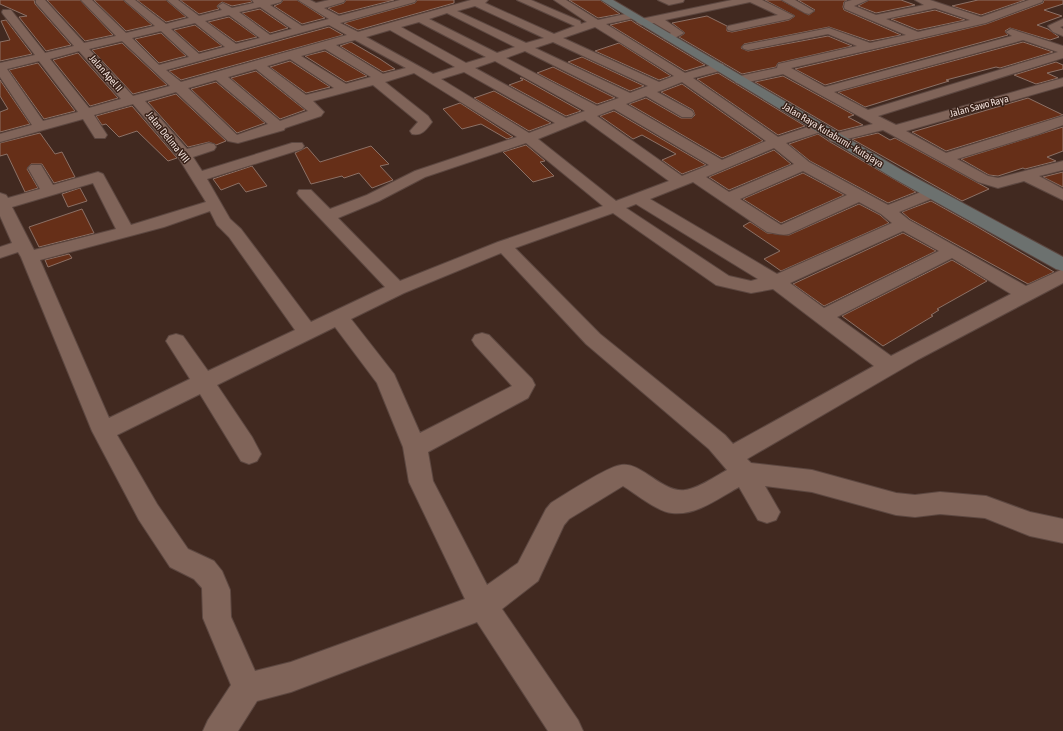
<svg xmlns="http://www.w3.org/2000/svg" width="1063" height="731" viewBox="0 0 1063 731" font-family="'Asap Condensed',sans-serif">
<rect width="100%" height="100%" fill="#412920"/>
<g fill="#662f18" stroke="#8c7065">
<polygon points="0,0 34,0 35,4 71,45 46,51 19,17 27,16 0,4"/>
<polygon points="47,0 80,0 113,35 85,41"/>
<polygon points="94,0 123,0 152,25 126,31"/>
<polygon points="137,0 166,0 186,17 166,22"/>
<polygon points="180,0 251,0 252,2 232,6 222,2 217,6 219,9 199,14"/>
<polygon points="283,0 297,0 325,18 302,24 274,6 281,3"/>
<polygon points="346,0 394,0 339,14 328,8 344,3"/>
<polygon points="417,0 454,0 454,3 358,30 344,23 415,3"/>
<polygon points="569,0 600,0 620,14 598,18"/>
<polygon points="765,0 781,0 809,15 815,10 798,0 847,0 844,2 843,7 844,10 901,35 870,41 829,27 744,44 741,48 748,51 828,36 852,46 778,63 776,67 742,74 679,37 685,33 672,23 707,16 727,26 727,31 732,32 789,20 795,16"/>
<polygon points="869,0 901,0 915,5 876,13 858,6"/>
<polygon points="978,0 1025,0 981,15 952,6"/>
<polygon points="1044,0 1063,0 1063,4 1044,10 1062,16 1037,25 1048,29 1059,37 1050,40 1010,28 1005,31 1008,35 825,85 795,69 986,24 1043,3"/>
<polygon points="260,9 288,28 270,33 242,13"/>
<polygon points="935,10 965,20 918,30 891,19"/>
<polygon points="229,17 257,37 236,42 208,22"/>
<polygon points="6,20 32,54 0,61 0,42 10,40 1,21"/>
<polygon points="631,20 635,23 705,65 685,71 610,25"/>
<polygon points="195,25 222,46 199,52 174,30"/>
<polygon points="329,27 343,35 181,80 169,71"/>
<polygon points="161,33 186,56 159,63 135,39"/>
<polygon points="351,42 380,59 395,69 383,72 340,46"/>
<polygon points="1023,42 1053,52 1000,68 996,67 946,80 949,81 865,107 838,92"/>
<polygon points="122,43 167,85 133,94 92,50"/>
<polygon points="619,43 671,76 659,80 595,51"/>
<polygon points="325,51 367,76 346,82 305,56"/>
<polygon points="78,53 118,98 90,106 53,60"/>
<polygon points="582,57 644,86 630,91 568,62"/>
<polygon points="290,61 330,87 306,93 270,67"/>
<polygon points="1056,62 1063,65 1063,69 1047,73 1058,78 1036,84 1014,75"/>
<polygon points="38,63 75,111 44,119 9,70"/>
<polygon points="553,67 615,98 597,104 537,73"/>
<polygon points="256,71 305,110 280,119 231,78"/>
<polygon points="718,73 736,84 805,126 778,135 697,79"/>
<polygon points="783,76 854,115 848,117 863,125 839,131 755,82"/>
<polygon points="520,78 522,78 581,111 566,116 509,85 523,80"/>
<polygon points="0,80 30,124 0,132 0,112 8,109 0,96"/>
<polygon points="216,82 265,123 237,133 191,89"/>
<polygon points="682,84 763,141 722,158 629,104 646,98 681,118 692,118 695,115 693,110 661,92"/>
<polygon points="494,91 551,123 529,131 474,98"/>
<polygon points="176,94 226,141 216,145 209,142 188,147 148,102"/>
<polygon points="1028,98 1063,115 946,151 912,132"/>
<polygon points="460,103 513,137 507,139 481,124 462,129 443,109"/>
<polygon points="132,106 177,158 168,161 137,131 119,137 106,124 102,125 96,116"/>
<polygon points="614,111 706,165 682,174 662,160 676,154 642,135 633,139 600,116"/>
<polygon points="1063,127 1063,151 1047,157 1056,161 1025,169 1023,168 998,176 989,175 961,159"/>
<polygon points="40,133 55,154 62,152 75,177 54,183 42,164 31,164 27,169 38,188 25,192 7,154 0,156 0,143"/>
<polygon points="878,133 890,140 895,138 989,189 962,201 852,139"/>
<polygon points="818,134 830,142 916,192 888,203 810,161 789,144"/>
<polygon points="526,145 545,161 540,162 554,176 533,182 503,152"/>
<polygon points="371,146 389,164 380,166 393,180 372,188 359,173 344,178 342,176 311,184 295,153 307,147 320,162"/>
<polygon points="774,150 791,164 729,190 709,177"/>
<polygon points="252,166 267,186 246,192 239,183 221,190 213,179"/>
<polygon points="1063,172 1063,187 1043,177"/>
<polygon points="803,173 844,195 781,223 743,199"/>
<polygon points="80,188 87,201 68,207 62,194"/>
<polygon points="931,201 974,225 1054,272 1028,284 910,219 902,212"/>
<polygon points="859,204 880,215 889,223 781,271 764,259 780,251 743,226 750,222 767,233 789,235"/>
<polygon points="82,209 94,233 39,247 29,227"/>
<polygon points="903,233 936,251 824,306 793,284"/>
<polygon points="69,254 72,258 48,267 45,260"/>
<polygon points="952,260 987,281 937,309 939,310 931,315 933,316 883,346 842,316"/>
</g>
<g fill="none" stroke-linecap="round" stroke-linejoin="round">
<defs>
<g id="street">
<path d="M 36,0 L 45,0 L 84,43 L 116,36 L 81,0 L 92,0 L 126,33 L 155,26 L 124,0 L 135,0 L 166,24 L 189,18 L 167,0 L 178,0 L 199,16 L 222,10 L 218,6 L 223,3 L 232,8 L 254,3 L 252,0 L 282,0 L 281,2 L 270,5 L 302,26 L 329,19 L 298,0 L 310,0 L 316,3 L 329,0 L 345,0 L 344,2 L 324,8 L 339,16 L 400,0 L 416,0 L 415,2 L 340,23 L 358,32 L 471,0 L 488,0 L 485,3 L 554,34 L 575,26 L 517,0 L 531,0 L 580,21 L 581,24 L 587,22 L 554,0 L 566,0 L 598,20 L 630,13 L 634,14 L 635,16 L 634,18 L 606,24 L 685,73 L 719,63 L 723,64 L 725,67 L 723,70 L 693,78 L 778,137 L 814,125 L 824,125 L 826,128 L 824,131 L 786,143 L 809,162 L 888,205 L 926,190 L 938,190 L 940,193 L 938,196 L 899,212 L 909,220 L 1026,286 L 1063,269 L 1063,283 L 919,359 L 747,459 L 751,463 L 812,470 L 896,493 L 915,495 L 940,492 L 986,496 L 1030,512 L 1063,519 L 1063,543 L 1030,536 L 985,518 L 940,514 L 915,517 L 896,515 L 812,492 L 765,486 L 780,512 L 776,520 L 767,523 L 758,520 L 739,487 C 719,498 696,516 672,513 C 658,512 636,494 623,486 L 569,519 L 564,525 L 538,581 L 502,609 L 578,720 L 583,731 L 548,731 L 477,622 L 291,692 L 257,701 L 238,731 L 203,731 L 208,720 L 231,685 L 203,618 L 202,588 L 194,579 L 170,567 L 139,520 L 92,431 L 21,257 L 18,252 L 0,258 L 0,247 L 12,243 L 0,216 L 0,193 L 6,195 L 8,198 L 40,189 L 28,168 L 31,165 L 41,165 L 53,185 L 98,172 L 103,174 L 131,225 L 206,202 L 178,157 L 133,104 L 94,115 L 107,135 L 105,138 L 95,138 L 83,119 L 0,142 L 0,134 L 32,125 L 0,77 L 0,63 L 35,55 L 3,14 L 2,12 L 3,10 L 11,10 L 45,53 L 74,46 L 36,3 ZM 475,6 L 544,38 L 526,43 L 457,11 ZM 260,7 L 292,29 L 270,35 L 239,12 ZM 447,13 L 515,47 L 497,53 L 429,19 ZM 229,15 L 260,38 L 236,44 L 205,21 ZM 419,22 L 486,57 L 466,63 L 401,27 ZM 195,23 L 225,47 L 199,54 L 171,29 ZM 329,25 L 347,35 L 181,82 L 166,70 ZM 595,27 L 674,76 L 659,82 L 563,38 ZM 390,30 L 455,67 L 433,74 L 366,37 ZM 161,31 L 189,57 L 159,65 L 132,38 ZM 355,40 L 406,68 L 383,74 L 336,45 ZM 122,41 L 170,86 L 133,96 L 89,49 ZM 553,42 L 648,86 L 630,93 L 535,48 ZM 325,49 L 371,77 L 346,84 L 301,56 ZM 79,51 L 121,99 L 89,108 L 50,59 ZM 525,51 L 619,98 L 597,106 L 506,58 ZM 290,59 L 334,88 L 306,95 L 267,66 ZM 39,61 L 78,112 L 43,121 L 7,69 ZM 495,61 L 585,111 L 566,118 L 475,68 ZM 256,69 L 308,111 L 280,121 L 228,77 ZM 464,72 L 555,123 L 529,133 L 441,79 ZM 414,73 L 517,137 L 415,171 L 367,195 L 330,209 L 311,190 L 299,190 L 297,193 L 299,196 L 385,287 L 311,322 L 241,229 L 230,219 L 207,179 L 302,149 L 304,146 L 302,143 L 292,143 L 202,171 L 193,157 L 214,150 L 216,147 L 214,144 L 209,143 L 187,149 L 145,101 L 176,92 L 228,141 L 238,143 L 284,130 L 285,128 L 321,116 L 324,112 L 313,101 L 373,85 L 418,122 L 410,131 L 412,134 C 422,136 426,130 432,122 L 428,116 L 385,82 ZM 216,80 L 268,124 L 237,135 L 188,88 ZM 682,82 L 766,141 L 722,160 L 626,104 L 646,96 L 682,117 L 692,117 L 694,114 L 692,111 L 657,92 ZM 614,109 L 709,165 L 682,176 L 597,116 ZM 585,120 L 669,181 L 616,201 L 538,139 ZM 526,143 L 603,206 L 498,242 L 400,281 L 338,218 L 379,201 L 425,177 ZM 774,148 L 794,164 L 729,192 L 706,177 ZM 803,171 L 847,195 L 781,225 L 740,199 ZM 693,182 L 767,232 C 775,233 781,236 789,234 L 859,202 L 881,214 L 892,223 L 777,274 L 650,199 ZM 93,183 L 116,229 L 34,250 L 12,207 ZM 636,204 L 758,279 L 751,281 L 729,276 L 626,208 ZM 210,211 L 217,225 L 229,237 L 295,330 L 208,371 L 183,336 L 176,334 L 169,336 L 166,341 L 190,379 L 109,418 L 40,260 L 164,227 ZM 613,213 L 716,285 L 751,293 L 773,289 L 874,366 L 733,444 L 725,435 L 600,334 L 515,248 ZM 903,231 L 939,251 L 824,308 L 790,283 ZM 501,253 L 586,344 L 709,449 L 727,470 C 716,476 697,489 685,490 C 662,493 641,461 621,465 C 606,467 566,494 551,503 L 546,509 L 518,563 L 487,585 L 433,481 L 428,452 L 528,398 L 535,385 L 532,379 L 489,335 L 482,333 L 475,335 L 472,340 L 475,345 L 512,386 L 420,433 L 394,374 L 351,319 L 404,293 ZM 952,258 L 1011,294 L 891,356 L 837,317 ZM 335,327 L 377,383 L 403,447 L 409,482 L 465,599 L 291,662 L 255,671 L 231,617 L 230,590 L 222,571 L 214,561 L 188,549 L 157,504 L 117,435 L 200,394 L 241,461 L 249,464 L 257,461 L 261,454 L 252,437 L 217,385 Z"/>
<polygon points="658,0 684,0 683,2 669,5"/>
<polygon points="732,0 762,0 794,16 789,19 732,31 728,30 727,28 728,26 778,15 750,2 665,20 684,33 669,41 663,38 671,33 654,23 641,25 636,22 641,19"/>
<polygon points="782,0 795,0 814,11 809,14 805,13"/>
<path d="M 852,0 L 868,0 L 854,6 L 876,15 L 924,5 L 915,0 L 930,0 L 981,17 L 1029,0 L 1043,0 L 1042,2 L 986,23 L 791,68 L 825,87 L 1012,36 L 1006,32 L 1011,29 L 1063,46 L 1063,58 L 878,116 L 896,125 L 1063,78 L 1063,86 L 906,131 L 946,153 L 1063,116 L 1063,125 L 1039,134 L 957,159 L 988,176 L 998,178 L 1063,161 L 1063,170 L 1039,176 L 1063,189 L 1063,200 L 1024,181 L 998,188 L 978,182 L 883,130 L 835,142 L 830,141 L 828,138 L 830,135 L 873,124 L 783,74 L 740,84 L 736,83 L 734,80 L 736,77 L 777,68 L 778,64 L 857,46 L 828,34 L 748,50 L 744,49 L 742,47 L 744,45 L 829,28 L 870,43 L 906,35 L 845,9 L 844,7 L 845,2 ZM 935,8 L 970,20 L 918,32 L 886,19 ZM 1023,40 L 1058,52 L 868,110 L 834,92 Z"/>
<polygon points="1063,19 1063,26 1060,27 1063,29 1063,36 1053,32 1048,26"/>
</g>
<polygon id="secondary" points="601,0 613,0 905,172 1063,257 1063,271 1056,269 893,178"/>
</defs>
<use href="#street" stroke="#5c4740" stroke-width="2"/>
<use href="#secondary" stroke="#5c4740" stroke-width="2"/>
<use href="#street" fill="#806459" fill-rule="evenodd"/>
<use href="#secondary" fill="#6c716f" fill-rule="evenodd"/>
</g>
<g text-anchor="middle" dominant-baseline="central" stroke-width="3" stroke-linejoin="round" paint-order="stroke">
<g font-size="10" fill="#f2e1db" stroke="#361f16">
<text transform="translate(106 73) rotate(49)">Jalan Apel II</text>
<text transform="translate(979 106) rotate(-15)">Jalan Sawo Raya</text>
<text transform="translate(833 135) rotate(31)">Jalan Raya Kutabumi - Kutajaya</text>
<text transform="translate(168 137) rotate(51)">Jalan Delima VIII</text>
</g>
</g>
</svg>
